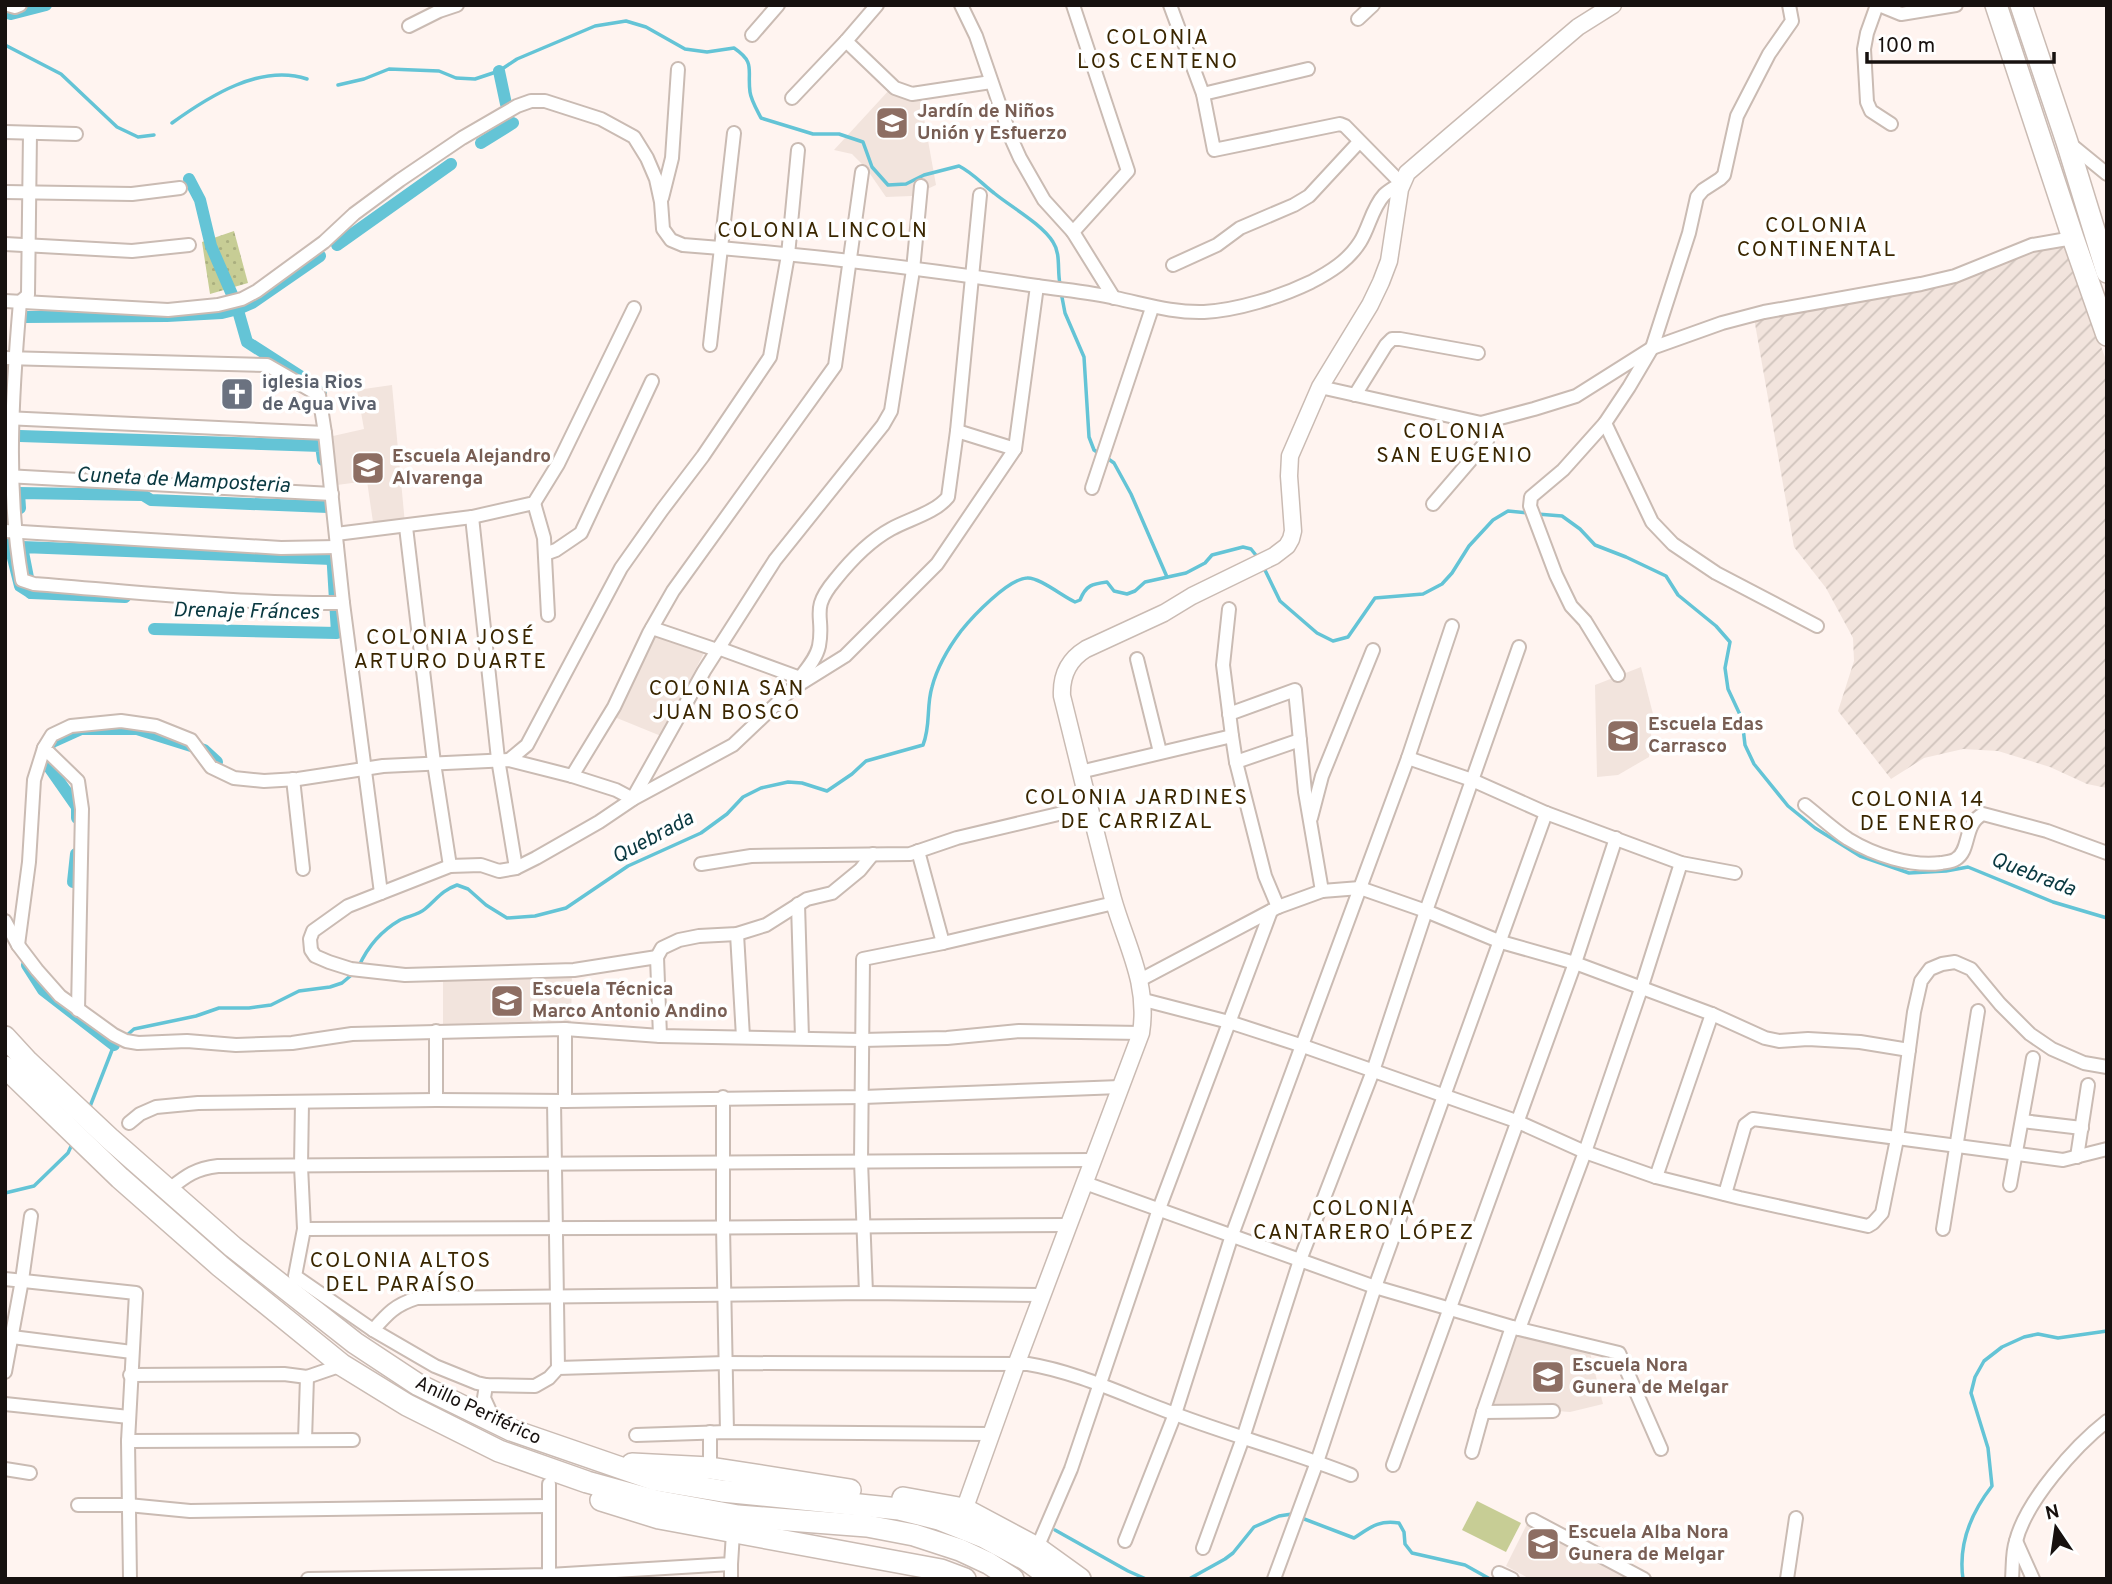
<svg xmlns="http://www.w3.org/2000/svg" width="2112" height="1584" viewBox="0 0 2112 1584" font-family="Overpass,sans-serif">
<defs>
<pattern id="industrial-furrows" width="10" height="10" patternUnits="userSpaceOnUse" patternTransform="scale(1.75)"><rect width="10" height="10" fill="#f2e4dd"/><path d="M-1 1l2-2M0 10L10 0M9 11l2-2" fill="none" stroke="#cfc3bc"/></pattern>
<pattern id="park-dots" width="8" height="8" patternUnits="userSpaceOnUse" patternTransform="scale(1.75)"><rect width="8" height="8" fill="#c7cd95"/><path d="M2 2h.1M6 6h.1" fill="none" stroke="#aaaf7f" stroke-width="1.8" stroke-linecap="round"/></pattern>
</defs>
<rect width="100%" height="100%" fill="#fff4f0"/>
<polygon fill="url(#industrial-furrows)" points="2065,246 2107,363 2107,788 2087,784 2050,767 1998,751 1963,749 1924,758 1891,779 1838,711 1854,661 1853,638 1826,588 1794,547 1754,318 1919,291 2035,251"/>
<g fill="#f2e4dd">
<polygon points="891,88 920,96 936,185 912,196 886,197 866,168 852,154 834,150"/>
<polygon points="392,385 405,524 374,529 367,481 337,485 333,436 364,429 357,390"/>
<polygon points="654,632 705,651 661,736 612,716"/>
<polygon points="1641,667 1653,714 1649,757 1618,775 1597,777 1595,685"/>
<polygon points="572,973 571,1026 443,1026 443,976"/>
<polygon points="1515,1332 1589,1349 1603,1404 1570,1412 1557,1411 1557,1406 1490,1408"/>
<polygon points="1528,1522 1633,1579 1530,1579 1506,1566"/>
</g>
<polygon fill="url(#park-dots)" points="234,231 248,283 210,294 202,242"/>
<polygon fill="#c7cd95" points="1477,1501 1521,1523 1506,1552 1462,1530"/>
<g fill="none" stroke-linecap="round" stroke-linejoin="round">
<g stroke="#64c4d6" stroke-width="3.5">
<polyline points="5,45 61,74 117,127 138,137 154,135"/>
<path d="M 338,85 L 364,79 L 389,69 L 439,71 L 456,78 L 475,79 L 499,71 L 517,59 L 595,26 L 626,21 L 646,27 L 685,49 L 707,52 L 734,48 C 756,63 747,69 750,92 C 751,100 757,110 761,118 L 813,134 L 839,134 L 863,142 L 872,167 L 888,185 L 906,184 L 924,175 L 959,166 C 973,173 982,184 994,193 C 1011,207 1042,224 1053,242 C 1061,254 1057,270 1060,284"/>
<path d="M 172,123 C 208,97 261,63 307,79"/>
<polyline points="1061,292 1065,313 1084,357 1089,437 1094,450 1100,454"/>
<polyline points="1107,458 1114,463 1131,494 1167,577"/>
<polyline points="1537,514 1562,516 1580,529 1595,545 1626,557 1666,576 1678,595 1716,626 1730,642 1725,668 1728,689 1742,719 1745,745 1754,764 1788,806 1815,828 1860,856 1909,873 1946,871 1968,867 2053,902 2107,918"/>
<polyline points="1263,566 1280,601 1317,633 1333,641 1348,637 1375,598 1423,594 1442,584 1452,573 1469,546 1493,520 1508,511 1530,513"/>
<path d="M 359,966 C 368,946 381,931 400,920 C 408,916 418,915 425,909 C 438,898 441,891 457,885 L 468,889 L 486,905 L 507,918 L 535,916 L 566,908 L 628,866 L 701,833 L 727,814 L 743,797 L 761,788 L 788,782 L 802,783 L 827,791 L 852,774 L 866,761 L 923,745 C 931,725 926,707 932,687 C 937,668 949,647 961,631 C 973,616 1008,579 1027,578 C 1039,577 1062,596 1075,602 L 1080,600 C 1086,585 1092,584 1107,582 L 1114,591 L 1127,594 L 1135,591 L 1145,582 L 1186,573 L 1205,563 L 1212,555 L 1243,547 L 1251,549 L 1259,559"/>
<polyline points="126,1036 134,1029 196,1016 219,1008 249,1008 271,1005 299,991 330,987 342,983 355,972"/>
<polyline points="89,1109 114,1045 118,1042"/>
<polyline points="5,1193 34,1186 68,1153 73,1142"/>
<path d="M 1299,1517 L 1354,1538 C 1371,1527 1378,1520 1399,1523 L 1404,1532 L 1405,1544 L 1412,1553 L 1465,1565 L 1490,1579"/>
<polyline points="1055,1530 1128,1571 1146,1579"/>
<polyline points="1189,1579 1225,1559 1233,1553 1254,1527 1279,1516 1292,1514"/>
<path d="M 1963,1579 C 1958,1544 1971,1513 1992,1486 L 1988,1448 L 1971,1393 L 1975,1377 L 1984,1361 L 2002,1347 L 2024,1337 L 2038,1334 L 2058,1338 L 2107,1331"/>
</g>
<g stroke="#64c4d6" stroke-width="12">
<polyline points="5,12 11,14 46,5"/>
<polyline points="499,71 506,104"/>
<polyline points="481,143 513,123"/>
<polyline points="189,179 200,200 211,246 234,299"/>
<polyline points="337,245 451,164"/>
<polyline points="237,307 247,342 311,383 321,394"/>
<polyline points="24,317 167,316 222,313 238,309 252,303 320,256"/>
<polyline points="20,436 321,446 323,460"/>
<polyline points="5,469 10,546 20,586 31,593"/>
<polyline points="20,508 19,493 143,495 151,500 328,507"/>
<polyline points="125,597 31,593 22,547 332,559"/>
<polyline points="154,629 337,633 332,551"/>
<polyline points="77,818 77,807 47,764 50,743 81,729 137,729 204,750 217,762"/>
<polyline points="73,882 76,854"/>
<polyline points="27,965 43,990 114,1045"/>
</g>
<defs>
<g id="minor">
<polyline points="8,5 15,7 20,5"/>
<polyline points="961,5 976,36 1011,138 1020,158 1044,200 1073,232 1114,298"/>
<polyline points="1073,5 1128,171 1073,232"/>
<polyline points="1877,5 1867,33 1864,49 1867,102 1871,111 1891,124"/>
<polyline points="1879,5 1901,14 1956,5"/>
<polyline points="1358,19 1373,5"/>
<polyline points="409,26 439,11 457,5"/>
<polyline points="752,35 778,5"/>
<polyline points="846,41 895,88 912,94 991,82"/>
<polyline points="1203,94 1308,69"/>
<polyline points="792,98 846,41 877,5"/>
<polyline points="5,132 76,134"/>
<path d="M 30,133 L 28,295 L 20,302 C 12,394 6,489 22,580 L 34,584 C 137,592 240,604 343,603"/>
<polyline points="2069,143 2107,174"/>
<polyline points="5,192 132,194 180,188"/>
<polyline points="662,198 672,158 678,69"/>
<polyline points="5,244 132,251 189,245"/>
<polyline points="1173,265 1217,245 1240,228 1294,205 1309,196 1359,142"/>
<path d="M 5,301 L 168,310 L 218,305 L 242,299 L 257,291 L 324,242 L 354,214 L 400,180 L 462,138 L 517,106 L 531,101 L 545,101 L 601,119 L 634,137 L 647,158 L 656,179 L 661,202 L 663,229 L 671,240 L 683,245 C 801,254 920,268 1037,286 C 1063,290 1090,292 1115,298 C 1145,304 1173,313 1204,312 C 1238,310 1280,297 1311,282 C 1330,272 1348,261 1360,242 C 1369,228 1372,208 1384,195 C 1389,190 1396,187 1401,183 L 1345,126 L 1340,124 L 1214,150 L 1203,94 L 1170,5"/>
<polyline points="710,345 734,133"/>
<polyline points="5,358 267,365 319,395 325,433 343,603 381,893"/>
<polyline points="1320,387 1481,423 1534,409 1576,396 1652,348 1722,323 1764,312 1921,284 1955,276 2032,245 2073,238"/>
<polyline points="1355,395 1386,345 1392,339 1400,339 1478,353"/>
<polyline points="5,418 325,433"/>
<polyline points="1605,423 1652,522 1673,544 1716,573 1817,626"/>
<polyline points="957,431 1015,449"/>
<polyline points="6,476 332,494"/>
<polyline points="1092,488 1152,308"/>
<polyline points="534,503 544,538 548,615"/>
<polyline points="1433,504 1487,441 1490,421"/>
<polyline points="472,517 498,759 516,868"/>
<polyline points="406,527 434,763 450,866"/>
<polyline points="5,531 281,548 337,547"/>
<polyline points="336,534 472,517 534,503 558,464 634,308"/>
<polyline points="545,554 556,550 581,533 652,381"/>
<polyline points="1229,609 1223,665 1232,736 1236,762 1265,876 1278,907"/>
<polyline points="652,628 717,650"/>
<polyline points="718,648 800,678"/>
<polyline points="1137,659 1160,752"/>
<polyline points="1618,675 1585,621 1571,606 1556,575 1530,506 1531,497 1563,470 1605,423 1629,387 1652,348 1689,233 1697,197 1703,190 1720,179 1724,175 1737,116 1769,54 1792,21 1789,5"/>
<path d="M 796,683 C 804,672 816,660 819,646 C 825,615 809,611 835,580 C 851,560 869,541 891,529 C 909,519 935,513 948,497 L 957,431 L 980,195"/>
<polyline points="1229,714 1295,690 1305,792 1322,891"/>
<polyline points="1408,758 1472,780 1546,813 1681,863 1735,873"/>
<polyline points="509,760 527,745 621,568 662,510 703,456 770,357 788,255 798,150"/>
<polyline points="1236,762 1300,740"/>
<polyline points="1080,772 1232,736"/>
<polyline points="572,776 614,707 649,633 673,591 835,366 862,172"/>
<polyline points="293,779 303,869"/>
<polyline points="633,798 704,671 775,560 883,425 891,411 913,270 921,186"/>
<path d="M 1805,805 C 1819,816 1833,829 1848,839 C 1874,855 1911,867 1941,863 C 1946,862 1952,862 1956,859 C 1971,850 1963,824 1983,814 L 2047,831 L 2107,853"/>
<polyline points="1311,818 1322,776 1373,650"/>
<polyline points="918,851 943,943"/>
<polyline points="701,864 751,856 910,854 957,838 1088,807"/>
<polyline points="798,904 802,1038"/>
<polyline points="5,921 18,945 37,970 60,996 114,1035 126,1041 138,1043 187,1041 236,1045 292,1043 352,1034 565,1029 660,1036 862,1040 947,1038 1019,1031 1141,1033"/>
<polyline points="737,934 743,1037"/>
<polyline points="18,945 29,862 34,780 44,748"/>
<polyline points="657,957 662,948 679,940 699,936 737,934 766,925 807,899 832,893 860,870 873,854"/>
<polyline points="1140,980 1278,907 1322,891 1360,888 1426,911 1501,942 1575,963 1712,1014 1765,1038 1779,1041 1808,1039 1860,1042 1909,1050"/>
<polyline points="1144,1000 1229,1022 1303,1046 1516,1121 1585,1152 1656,1177 1740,1198 1868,1226 1873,1223 1882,1213 1897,1139 1914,1012 1921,981 1930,969 1942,964 1955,962 1971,969 2000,1004 2030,1034 2052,1049 2084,1063 2107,1067"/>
<polyline points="78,1010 82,809 78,781 44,748 52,735 71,726 121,721 156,726 191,740 211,767 234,778 264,781 298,779 383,766 509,760 572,776 616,790 633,799"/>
<polyline points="436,1031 436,1100"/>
<polyline points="660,1036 657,957 574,970 405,975 351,969 329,962 315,956 311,950 310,939 313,931 348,906 450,866 481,865 499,871 516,868 536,858 599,822 633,799 733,745 792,689 845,656 937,564 1015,449 1037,286"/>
<polyline points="723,1097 723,1227 727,1432"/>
<polyline points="554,1101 558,1368"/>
<polyline points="565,1101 565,1029"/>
<path d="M 302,1102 L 301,1166 L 304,1229 L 295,1276 L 373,1330 L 435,1366 L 477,1383 L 486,1385 L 535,1386 L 549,1378 L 558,1368 L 726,1363 L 1028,1364 C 1078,1372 1128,1397 1175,1414 C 1233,1436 1293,1452 1351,1475"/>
<polyline points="2022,1121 2082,1128"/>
<polyline points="129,1123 140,1114 156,1107 198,1103 436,1100 565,1101 863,1097 1120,1087"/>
<polyline points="2077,1157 2088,1085"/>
<polyline points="1656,1177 1712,1014"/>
<polyline points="1085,1183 1375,1287 1519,1329 1585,1152 1641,989 1681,863"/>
<polyline points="2010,1185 2033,1058"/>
<path d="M 168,1190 C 186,1176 194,1169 218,1166 L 1093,1160"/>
<polyline points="1725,1194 1745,1125 1753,1119 2063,1160 2107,1149"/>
<path d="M 304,1229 C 559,1230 813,1226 1068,1225"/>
<polyline points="1943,1229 1978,1011"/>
<polyline points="5,1279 136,1293 128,1441 130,1579"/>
<polyline points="866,1293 861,1161 863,959 943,943 1114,903"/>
<polyline points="1519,1329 1619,1353 1661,1449"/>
<path d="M 373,1330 C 388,1313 395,1305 417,1298 L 866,1293 L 1042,1295"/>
<polyline points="12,1337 132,1352"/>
<polyline points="5,1372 22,1280 31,1216"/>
<polyline points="130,1375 284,1374 307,1377 342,1365"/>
<polyline points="486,1385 484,1398 494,1420"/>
<polyline points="5,1404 129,1417"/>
<polyline points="1483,1412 1553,1411"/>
<polyline points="710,1432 710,1468"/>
<polyline points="636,1435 727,1432 991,1434"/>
<polyline points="305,1440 307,1377"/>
<polyline points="128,1441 353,1440"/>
<polyline points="1472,1452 1483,1412 1512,1327"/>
<polyline points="1393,1465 1575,963 1616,838"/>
<polyline points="5,1469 30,1473"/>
<polyline points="78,1505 128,1505 190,1511 549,1506"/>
<polyline points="1533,1520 1644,1579"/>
<polyline points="1125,1541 1175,1414 1232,1235 1408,758 1452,626"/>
<polyline points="2016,1541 2033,1579"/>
<polyline points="1037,1548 1071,1469 1159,1209 1271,911"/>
<polyline points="1203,1548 1243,1438 1300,1260 1373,1071 1426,911 1519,647"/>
<polyline points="731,1564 731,1579"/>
<polyline points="1499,1573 1512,1579"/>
<polyline points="308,1579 549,1575 731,1564 733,1533"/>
<polyline points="549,1579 549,1484"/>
<polyline points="1274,1579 1317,1462 1375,1287 1546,813"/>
<polyline points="1787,1579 1796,1518"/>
<path d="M 2012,1579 C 2013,1567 2012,1552 2016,1541 C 2026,1501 2075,1446 2107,1421"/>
</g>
<path id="tertiary" d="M 963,1513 L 1016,1365 L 1141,1033 C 1149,983 1126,945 1113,899 C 1095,832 1079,764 1062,696 C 1061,676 1068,660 1086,649 L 1164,613 L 1192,596 L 1274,556 L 1287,546 L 1291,539 L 1293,531 L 1289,476 L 1290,456 L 1320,387 L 1370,305 L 1381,282 L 1389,261 L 1400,189 L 1407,173 L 1450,136 L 1578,27 L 1613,5"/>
<g id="trunk">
<polyline points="1996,5 2073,238 2107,335"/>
<polyline points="2021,5 2067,142 2107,272"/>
<polyline points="5,1037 28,1062 109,1138 233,1247 355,1343 417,1384 511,1430 656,1480 722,1491 899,1509 939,1519 984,1537 1025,1559 1053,1579"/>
<polyline points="5,1067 120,1178 220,1266 342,1365 407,1405 499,1451 587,1482 656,1501 738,1516 867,1526 914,1535 960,1550 988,1563 1013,1579"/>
<polyline points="632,1464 710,1468 850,1490"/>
<polyline points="903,1498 964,1509 1037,1548 1080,1579"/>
<polyline points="601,1500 659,1518 941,1570 965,1579"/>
</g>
</defs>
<use href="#minor" stroke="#cabbb3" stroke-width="16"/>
<use href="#tertiary" stroke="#cabbb3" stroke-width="19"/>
<use href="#trunk" stroke="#cabbb3" stroke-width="24"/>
<use href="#minor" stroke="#fff" stroke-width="12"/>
<use href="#tertiary" stroke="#fff" stroke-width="16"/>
<use href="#trunk" stroke="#fff" stroke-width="21"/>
</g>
<defs>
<symbol id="school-square" viewBox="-11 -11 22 22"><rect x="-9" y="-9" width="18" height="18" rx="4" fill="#8d6e63" stroke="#fff"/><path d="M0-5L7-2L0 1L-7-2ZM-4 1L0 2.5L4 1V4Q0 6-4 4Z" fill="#fff"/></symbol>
<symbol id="church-square" viewBox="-11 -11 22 22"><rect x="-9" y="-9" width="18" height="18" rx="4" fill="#6b7280" stroke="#fff"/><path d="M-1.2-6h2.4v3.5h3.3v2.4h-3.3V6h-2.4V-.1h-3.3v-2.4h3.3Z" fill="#fff"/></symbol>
</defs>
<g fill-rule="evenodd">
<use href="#school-square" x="873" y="104" width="38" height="38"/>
<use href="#church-square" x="218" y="375" width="38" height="38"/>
<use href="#school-square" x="349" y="449" width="38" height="38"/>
<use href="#school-square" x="1604" y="717" width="38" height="38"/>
<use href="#school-square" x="488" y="982" width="38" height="38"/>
<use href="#school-square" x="1529" y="1358" width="38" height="38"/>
<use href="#school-square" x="1524" y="1525" width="38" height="38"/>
</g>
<g text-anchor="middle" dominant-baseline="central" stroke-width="7" stroke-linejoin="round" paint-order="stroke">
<g font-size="19" font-weight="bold" fill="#785e54" stroke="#fff" text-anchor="start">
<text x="917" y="112">Jardín de Niños<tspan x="917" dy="22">Unión y Esfuerzo</tspan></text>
<text x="392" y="457">Escuela Alejandro<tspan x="392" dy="22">Alvarenga</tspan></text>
<text x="1648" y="725">Escuela Edas<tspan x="1648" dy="22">Carrasco</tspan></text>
<text x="532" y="990">Escuela Técnica<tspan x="532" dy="22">Marco Antonio Andino</tspan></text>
<text x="1572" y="1366">Escuela Nora<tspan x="1572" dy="22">Gunera de Melgar</tspan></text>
<text x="1568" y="1533">Escuela Alba Nora<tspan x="1568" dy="22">Gunera de Melgar</tspan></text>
</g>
<g font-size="19" font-weight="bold" fill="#5b616d" stroke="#fff" text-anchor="start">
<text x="262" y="383">iglesia Rios<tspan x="262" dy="22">de Agua Viva</tspan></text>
</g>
<g font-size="19" fill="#17110f" stroke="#fff">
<text transform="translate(478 1411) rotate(25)">Anillo Periférico</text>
</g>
<g font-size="21" letter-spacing="2" fill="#3a2600" stroke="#fff">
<text x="1158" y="38">COLONIA<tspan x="1158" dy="24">LOS CENTENO</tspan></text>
<text x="1817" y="226">COLONIA<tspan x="1817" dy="24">CONTINENTAL</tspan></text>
<text x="823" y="231">COLONIA LINCOLN</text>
<text x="1455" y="432">COLONIA<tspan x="1455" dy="24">SAN EUGENIO</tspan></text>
<text x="451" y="638">COLONIA JOSÉ<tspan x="451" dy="24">ARTURO DUARTE</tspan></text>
<text x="727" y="689">COLONIA SAN<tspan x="727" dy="24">JUAN BOSCO</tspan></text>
<text x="1137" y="798">COLONIA JARDINES<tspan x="1137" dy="24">DE CARRIZAL</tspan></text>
<text x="1918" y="800">COLONIA 14<tspan x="1918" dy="24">DE ENERO</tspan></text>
<text x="1364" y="1209">COLONIA<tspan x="1364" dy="24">CANTARERO LÓPEZ</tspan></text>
<text x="401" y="1261">COLONIA ALTOS<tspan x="401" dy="24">DEL PARAÍSO</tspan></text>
</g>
<g font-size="21" font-style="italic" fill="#0a3941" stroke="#fff">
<text transform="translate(183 481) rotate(3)">Cuneta de Mamposteria</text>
<text transform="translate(246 612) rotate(1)">Drenaje Fránces</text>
<text transform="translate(653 838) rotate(-28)">Quebrada</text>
<text transform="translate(2033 875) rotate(21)">Quebrada</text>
</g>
</g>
<rect width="2112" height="1584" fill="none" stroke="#17110f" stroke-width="14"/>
<g transform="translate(2056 1528) rotate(347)" stroke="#ffffff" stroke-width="5" paint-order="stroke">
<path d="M0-5L12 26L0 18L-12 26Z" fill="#17110f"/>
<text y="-10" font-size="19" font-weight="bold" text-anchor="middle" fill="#17110f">N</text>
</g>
<path d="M1867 52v10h187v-10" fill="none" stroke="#17110f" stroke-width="3.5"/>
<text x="1878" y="52" font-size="21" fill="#17110f" stroke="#ffffff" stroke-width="5" paint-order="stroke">100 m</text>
</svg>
